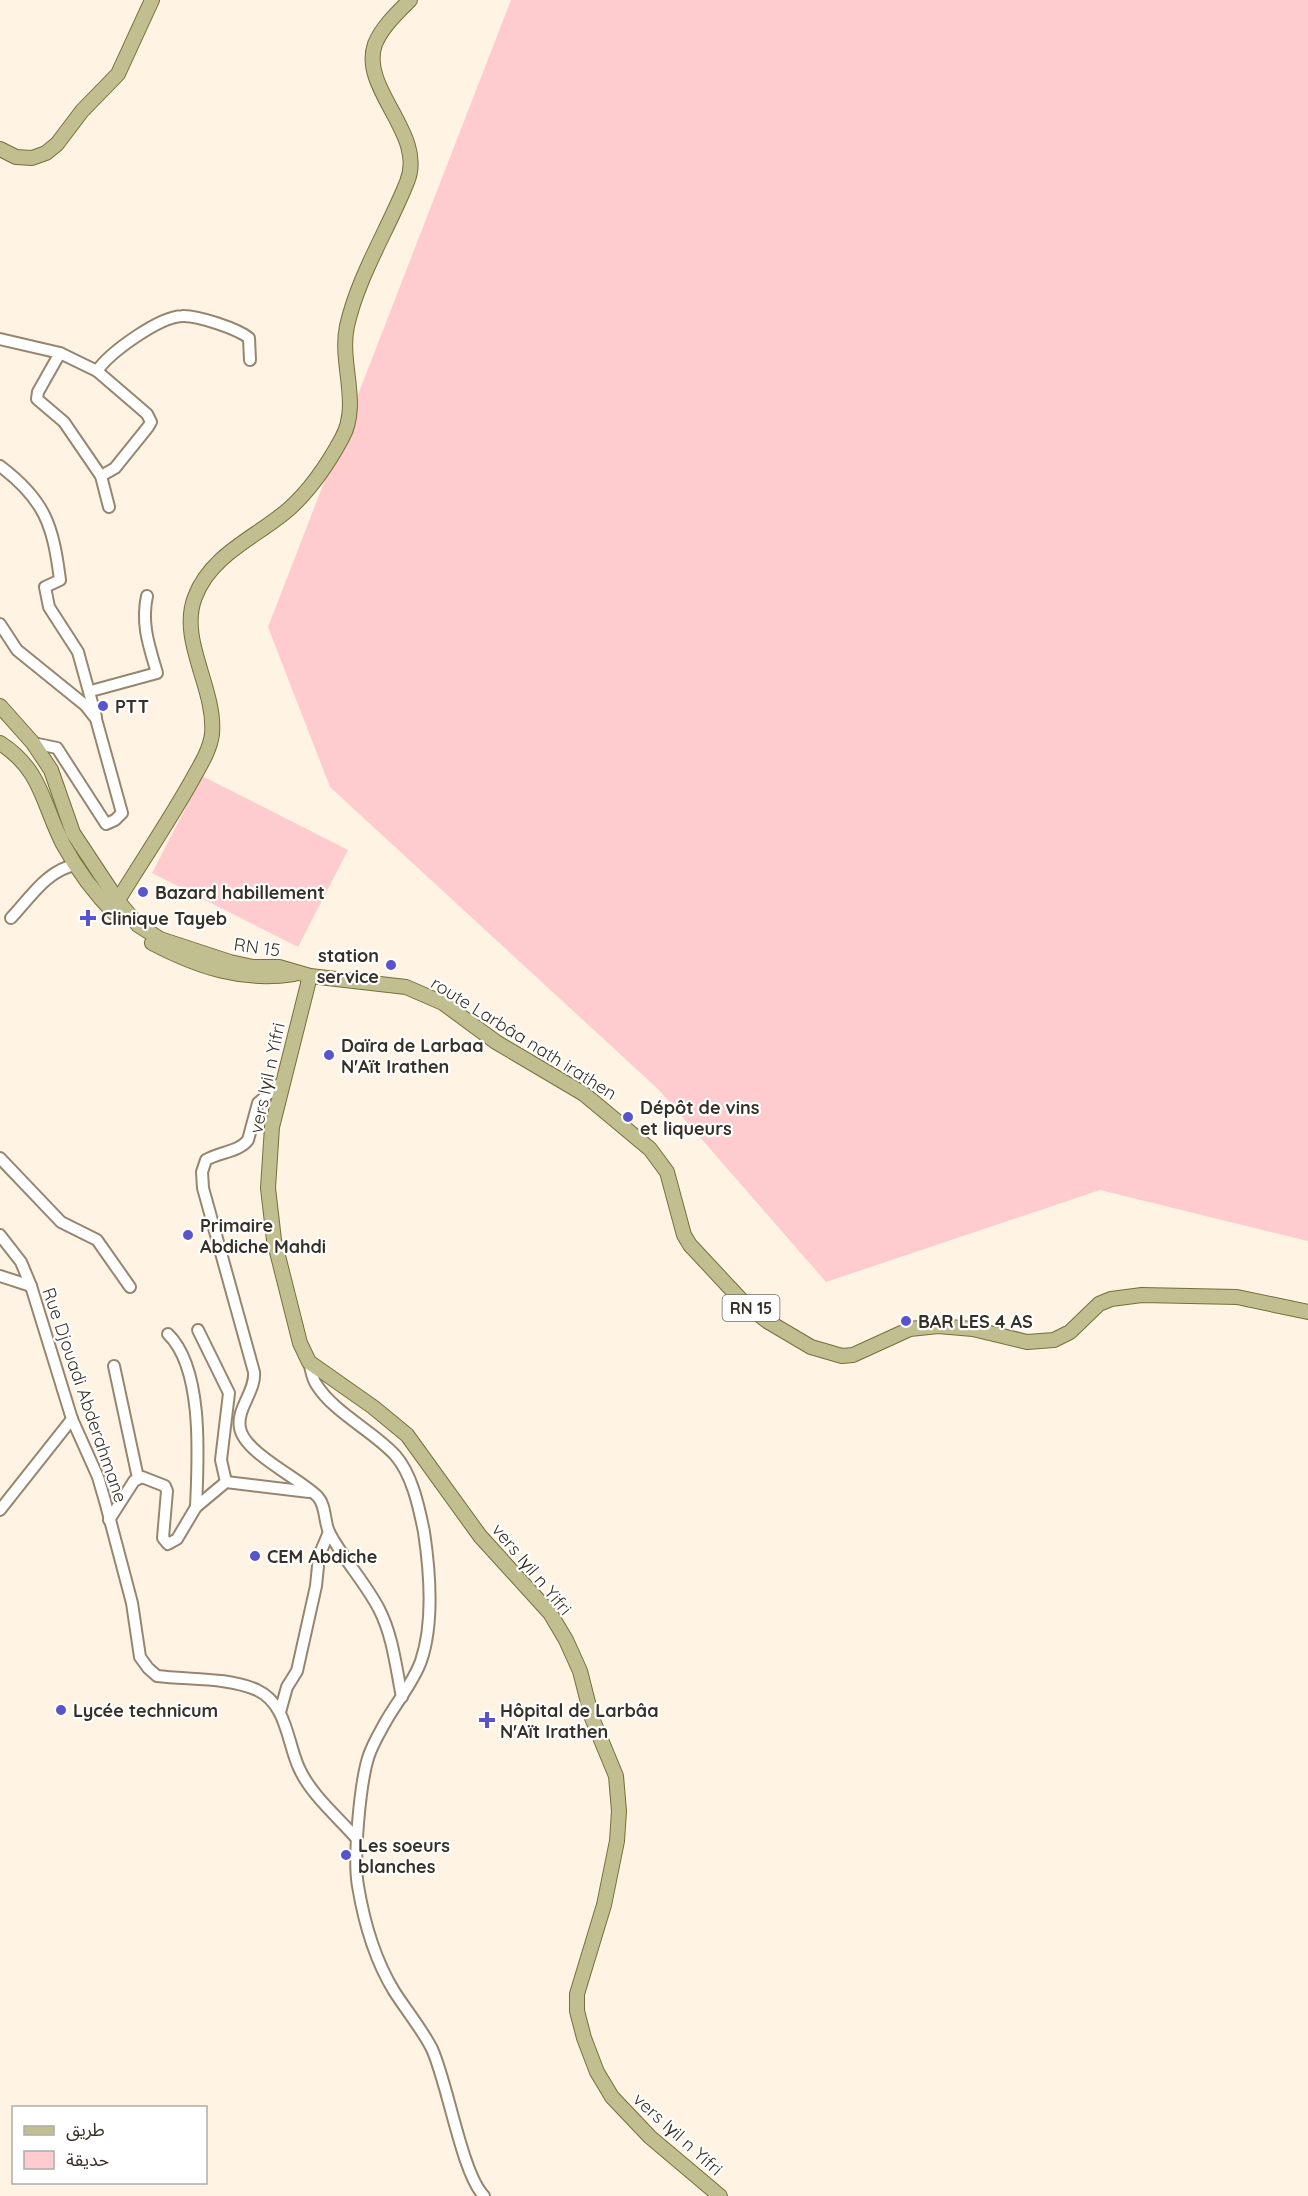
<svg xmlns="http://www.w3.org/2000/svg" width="1308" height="2196" viewBox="0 0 1308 2196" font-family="Quicksand,'Noto Sans Arabic',sans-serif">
<rect width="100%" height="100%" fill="#fff3e4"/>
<g fill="#fecbcf">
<polygon points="511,0 1308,0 1308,1241 1100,1190 826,1282 658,1089 330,787 268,627"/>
<polygon points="202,776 348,850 298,947 152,873"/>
</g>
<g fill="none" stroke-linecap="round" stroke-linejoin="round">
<defs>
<g id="minor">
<polyline points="0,339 60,353 97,371 147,414 151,422 148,427 115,468 101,476"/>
<polyline points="60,353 38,392 37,399 64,422 101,476 109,507"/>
<path d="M 97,371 C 110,352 159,317 182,316 C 197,315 238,329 249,338 L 250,360"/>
<path d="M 0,466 C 45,500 53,525 60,580 L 45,587 L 49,607 L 78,652 L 96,717"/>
<polyline points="0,624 17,650 85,705 96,719 122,813 115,820 106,824 57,748 33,743"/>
<path d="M 91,691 L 157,673 C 149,646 141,624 147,596"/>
<path d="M 11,918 C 30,898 48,869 76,865"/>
<path d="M 282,1082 L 258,1103 L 248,1140 C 239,1152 219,1152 206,1160 L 202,1172 L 203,1188 L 254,1372 C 256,1391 236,1409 240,1428 C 244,1453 301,1479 318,1497 C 326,1506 324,1521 329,1532 C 343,1559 365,1582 379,1609 C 393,1636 396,1668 402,1697"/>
<polyline points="0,1158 61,1222 97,1240 130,1287"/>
<path d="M 0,1235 L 21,1262 L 31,1286 L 72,1419 L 98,1477 L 105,1501 L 132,1603 L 140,1657 L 148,1668 L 157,1676 C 189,1680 227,1677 257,1690 C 287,1704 287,1742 299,1768 C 311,1795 339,1818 357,1839"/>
<polyline points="0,1276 31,1286"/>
<polyline points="198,1330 229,1393 221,1460 226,1482"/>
<path d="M 168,1334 C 204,1369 198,1460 196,1507"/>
<path d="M 309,1362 C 311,1369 312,1378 316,1384 C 334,1413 372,1430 395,1455 C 412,1474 419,1507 424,1532 C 430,1572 434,1623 421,1661 C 413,1683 398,1700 386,1721 C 380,1732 372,1745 368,1758 C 360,1785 353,1859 358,1886 C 364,1922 375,1960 394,1991 C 406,2010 422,2029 432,2049 C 448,2084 462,2174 484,2196"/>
<polyline points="114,1366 138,1478"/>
<polyline points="0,1510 72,1419"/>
<polyline points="109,1520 134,1481 142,1477 165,1486 167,1491 163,1538 168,1544 177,1539 196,1507 226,1482 309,1492"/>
<polyline points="280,1712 287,1687 297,1671 316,1586 319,1556 329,1532"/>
</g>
<g id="major">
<polyline points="0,149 16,157 32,158 46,153 57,144 82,111 118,74 152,0"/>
<polyline points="0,706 33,743 51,770 73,833 118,901 138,925 160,939 230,962 253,967 279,967 310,976 406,987 443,1003 496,1042 584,1094 650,1149 667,1172 684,1235 690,1245 745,1304 767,1321 811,1347 842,1356 853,1355 910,1329 938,1326 973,1329 1027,1342 1054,1340 1070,1332 1099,1304 1111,1299 1142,1295 1237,1297 1308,1312"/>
<path d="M 0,743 C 42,770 42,803 63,844 C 76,868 96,895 116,915"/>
<path d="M 112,910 C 138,867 166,826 191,782 C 199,767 210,751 212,734 C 216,688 178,640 195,597 C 211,554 257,537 289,509 C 310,490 328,464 342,438 C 361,404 339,363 347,326 C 359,274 388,230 407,182 C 427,134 359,89 375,44 C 382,27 397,13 410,0"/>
<path d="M 152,943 C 198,967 242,982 294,974"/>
<polyline points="310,976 272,1127 268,1188 274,1240 300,1343 309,1362 373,1407 407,1435 480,1536 550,1613 566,1640 580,1671 592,1718 616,1776 619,1811 617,1841 604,1905 577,1994 577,2011 584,2038 597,2072 612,2097 650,2137 720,2196"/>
</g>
</defs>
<use href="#minor" stroke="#97866f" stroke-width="14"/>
<use href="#major" stroke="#75703b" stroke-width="16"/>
<use href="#minor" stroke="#fff" stroke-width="10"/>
<use href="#major" stroke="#c1be90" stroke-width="14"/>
</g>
<g fill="#5754cc" stroke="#fff" stroke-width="2">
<circle cx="103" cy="706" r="6"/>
<circle cx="143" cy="892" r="6"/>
<path d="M85 909h6v6h6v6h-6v6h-6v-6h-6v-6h6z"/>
<circle cx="391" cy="965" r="6"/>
<circle cx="329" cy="1055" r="6"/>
<circle cx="628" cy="1117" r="6"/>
<circle cx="188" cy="1235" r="6"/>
<circle cx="906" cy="1321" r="6"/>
<circle cx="255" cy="1556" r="6"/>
<circle cx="61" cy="1710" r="6"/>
<path d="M484 1711h6v6h6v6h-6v6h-6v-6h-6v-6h6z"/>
<circle cx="346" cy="1855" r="6"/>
</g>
<g text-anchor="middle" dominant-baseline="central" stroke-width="4.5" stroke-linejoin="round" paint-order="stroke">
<rect fill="#fff" stroke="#736e67" stroke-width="1.5" x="722.5" y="1295" width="57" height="26" rx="4.5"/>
<g font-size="16" font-weight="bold" fill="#373026">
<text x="751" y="1308">RN 15</text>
</g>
<g font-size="18" font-weight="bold" fill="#373026" stroke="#fff" text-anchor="start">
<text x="115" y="706">PTT</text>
<text x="155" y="892">Bazard habillement</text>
<text x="101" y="918">Clinique Tayeb</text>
<text x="379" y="955" text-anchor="end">station<tspan x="379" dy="21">service</tspan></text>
<text x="341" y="1045">Daïra de Larbaa<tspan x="341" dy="21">N'Aït Irathen</tspan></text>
<text x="640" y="1107">Dépôt de vins<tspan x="640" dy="21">et liqueurs</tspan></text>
<text x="200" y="1225">Primaire<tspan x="200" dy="21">Abdiche Mahdi</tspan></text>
<text x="918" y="1321">BAR LES 4 AS</text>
<text x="267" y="1556">CEM Abdiche</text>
<text x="73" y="1710">Lycée technicum</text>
<text x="500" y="1710">Hôpital de Larbâa<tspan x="500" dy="21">N'Aït Irathen</tspan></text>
<text x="358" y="1845">Les soeurs<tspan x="358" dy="21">blanches</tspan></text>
</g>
<g font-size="18" fill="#373026" stroke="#fff">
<text transform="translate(257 947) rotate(8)">RN 15</text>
<text transform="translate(524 1038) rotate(32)">route Larbâa nath irathen</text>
<text transform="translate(267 1078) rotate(-78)">vers Iγil n Yifri</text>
<text transform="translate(85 1395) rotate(71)">Rue Djouadi Abderahmane</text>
<text transform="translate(532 1569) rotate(50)">vers Iγil n Yifri</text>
<text transform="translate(678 2134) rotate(42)">vers Iγil n Yifri</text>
</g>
</g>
<rect x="12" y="2106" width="195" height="78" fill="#ffffff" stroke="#afaca8" stroke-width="1.5"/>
<rect x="24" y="2126" width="30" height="9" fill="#c1be90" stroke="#afaca8" stroke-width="1.5"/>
<text x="66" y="2136" font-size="18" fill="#373026">طريق</text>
<rect x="24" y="2151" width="30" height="18" fill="#fecbcf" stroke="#afaca8" stroke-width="1.5"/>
<text x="66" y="2166" font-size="18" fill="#373026">حديقة</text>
</svg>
